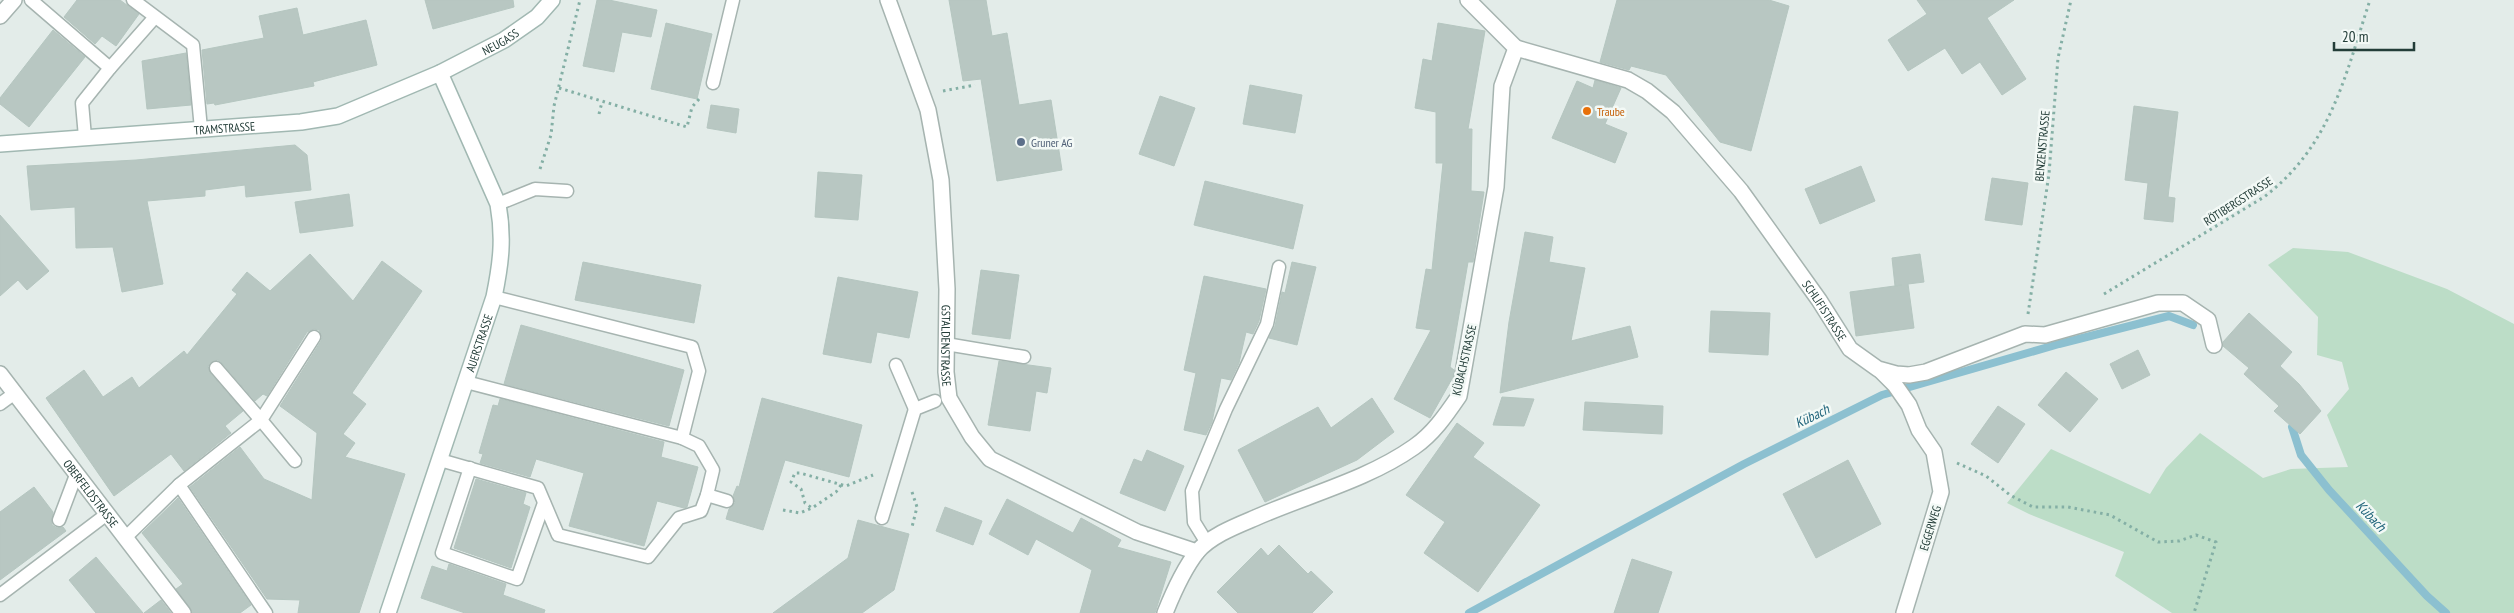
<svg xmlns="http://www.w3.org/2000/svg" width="2514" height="613" viewBox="0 0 2514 613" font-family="'PT Sans Narrow',sans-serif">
<rect width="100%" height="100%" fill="#e3ece9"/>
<polygon fill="#bcddc7" points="2293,248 2348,252 2447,289 2514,324 2514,613 2172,613 2115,576 2124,552 2029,514 2007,503 2051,449 2150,494 2166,468 2200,433 2263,478 2291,469 2348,467 2327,415 2349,389 2342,362 2317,355 2318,317 2268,265"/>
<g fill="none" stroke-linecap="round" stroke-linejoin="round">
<g stroke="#8cc0d0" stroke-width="8">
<polyline points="2292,427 2301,455 2329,490 2427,596 2446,613"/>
<polyline points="1469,613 1744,464 1882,395 2059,344 2169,316 2193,325"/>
</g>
</g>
<g fill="#b8c7c2" stroke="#b5c6c0">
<polygon points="77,0 120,0 139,14 116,46 102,36 95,44 64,17"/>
<polygon points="425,0 513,0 514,7 433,29"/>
<polygon points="597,0 609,0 657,10 651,37 622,32 614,72 583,66"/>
<polygon points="949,0 986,0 992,36 1007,33 1019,105 1051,100 1062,170 997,181 981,79 963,81"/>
<polygon points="1617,0 1769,0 1789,6 1751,151 1720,142 1666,75 1631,66 1629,70 1600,62"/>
<polygon points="1917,0 2014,0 1987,18 2026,79 2002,95 1980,62 1962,74 1945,48 1908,71 1888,40 1927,14"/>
<polygon points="297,8 303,35 366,20 377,65 313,82 314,86 215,105 214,103 207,104 202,50 264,38 259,16"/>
<polygon points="666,23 712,34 697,99 651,89"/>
<polygon points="1438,23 1485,31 1468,129 1472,129 1471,191 1484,192 1473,262 1468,262 1450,367 1454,370 1453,377 1430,418 1394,399 1431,330 1416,328 1426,269 1432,270 1443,163 1436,163 1436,112 1415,108 1423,59 1432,61"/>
<polygon points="53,30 85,57 29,127 0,104 0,98"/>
<polygon points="186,53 191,105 147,109 142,61"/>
<polygon points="1595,80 1621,88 1605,124 1627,133 1615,163 1552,138 1577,81 1593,88"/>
<polygon points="1250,85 1302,95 1295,133 1243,124"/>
<polygon points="1160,96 1195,108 1174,166 1139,154"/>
<polygon points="711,105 739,109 736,133 707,128"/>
<polygon points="2134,106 2178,112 2168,197 2175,198 2173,222 2144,219 2148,183 2125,180"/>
<polygon points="295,145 307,155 311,190 246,197 245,185 205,190 205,196 147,201 163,284 122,292 113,247 76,248 75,207 31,210 27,166 136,160"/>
<polygon points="1861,166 1875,201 1820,224 1805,189"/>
<polygon points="818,172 862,175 858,220 815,217"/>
<polygon points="1992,178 2028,183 2022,225 1985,220"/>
<polygon points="1205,181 1303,205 1293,249 1194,225"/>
<polygon points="349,194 353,226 300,233 295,202"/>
<polygon points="0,215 49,271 27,290 18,280 0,296"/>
<polygon points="1525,232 1553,237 1549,262 1585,268 1571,341 1630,326 1638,357 1500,393 1509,322"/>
<polygon points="310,254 353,301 382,261 422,291 352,393 366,404 343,434 355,443 345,457 405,474 359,613 298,613 300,600 267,599 190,487 240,447 264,479 312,500 317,433 280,406 321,341 322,337 319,330 314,329 307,332 267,396 263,394 255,401 222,363 218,360 211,362 208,366 210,373 243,411 225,426 231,433 184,471 171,454 114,496 46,398 84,370 103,397 132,377 139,388 184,351 187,355 237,294 232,290 247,272 270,291"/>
<polygon points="1920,254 1924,282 1908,284 1914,328 1856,336 1850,292 1902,285 1895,286 1892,258"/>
<polygon points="583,262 701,285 694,323 575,300"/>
<polygon points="1292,262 1316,267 1297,345 1269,338 1275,326 1282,292 1285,293"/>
<polygon points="981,270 1019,275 1010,339 972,334"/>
<polygon points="1204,276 1266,289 1259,321 1253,334 1246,332 1239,363 1231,380 1221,378 1212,422 1206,435 1184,430 1196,373 1184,370"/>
<polygon points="838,277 918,292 909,338 877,332 871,363 823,354"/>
<polygon points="1711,311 1770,313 1768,355 1709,352"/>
<polygon points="2249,313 2292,352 2280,366 2299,384 2321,411 2300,434 2274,411 2279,406 2244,374 2249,368 2223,346 2223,342"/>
<polygon points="521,325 684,370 669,426 504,384"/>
<polygon points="2138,350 2150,375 2122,389 2110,364"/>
<polygon points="999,361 1051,368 1047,393 1036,391 1030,431 988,425"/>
<polygon points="2066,372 2098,399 2070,432 2038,405"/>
<polygon points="1502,397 1534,399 1524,426 1493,425"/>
<polygon points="762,398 862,425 849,477 785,460 763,530 726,519 729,509 735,503 733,496 737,486 739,487"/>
<polygon points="1372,398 1394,432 1357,460 1265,502 1238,450 1318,407 1331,428"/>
<polygon points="500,399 664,442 661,457 698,467 687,507 684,508 657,501 644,546 569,526 584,473 536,459 530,477 480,463 483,454 479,453 493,405 498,406"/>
<polygon points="1585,402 1663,406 1662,434 1583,430"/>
<polygon points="1998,406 2025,424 1998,463 1971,444"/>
<polygon points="1457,423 1484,443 1473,457 1540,505 1478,592 1424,553 1445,522 1406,495"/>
<polygon points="1147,450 1184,466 1165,511 1120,493 1134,459 1142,462"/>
<polygon points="1848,460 1881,524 1816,558 1783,494"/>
<polygon points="476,479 526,493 523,504 530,507 511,568 454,548"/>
<polygon points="34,487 53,512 52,525 57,528 63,527 66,531 0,580 0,512"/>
<polygon points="178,498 251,605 240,613 192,613 176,589 183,584 142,533"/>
<polygon points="1007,499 1073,533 1081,518 1121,540 1117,547 1171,562 1155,613 1080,613 1092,570 1036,539 1028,555 989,534"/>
<polygon points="945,507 982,521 973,545 936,531"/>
<polygon points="858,520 909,534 894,590 862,613 773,613 848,558"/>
<polygon points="1279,545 1308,574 1311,571 1333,592 1312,613 1238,613 1217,592 1261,548 1268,556"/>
<polygon points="96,557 143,613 96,613 69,580"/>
<polygon points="1632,559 1672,572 1658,613 1614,613"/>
<polygon points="449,564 506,584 503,595 545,610 544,613 465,613 421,598 432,566 447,571"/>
<polygon points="161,600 171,613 144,613"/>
</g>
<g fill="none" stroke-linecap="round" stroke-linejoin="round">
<defs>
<g id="service">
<polyline points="31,0 110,68 155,17"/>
<polyline points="133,0 193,45 201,129"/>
<polyline points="713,83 733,0"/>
<polyline points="85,137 82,103 110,68"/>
<polyline points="498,204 535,189 567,191"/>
<polyline points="946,344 1024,357"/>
<polyline points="896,365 915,409"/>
<polyline points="216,368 261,420 314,337"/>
<polyline points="466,382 682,438 699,371 692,347 494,297"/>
<polyline points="0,404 15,393"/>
<polyline points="682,438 699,446 713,470 707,495 727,501"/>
<polyline points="440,460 538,488 558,535 648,557 679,518 701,511 707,495"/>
<polyline points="470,468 442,553 517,579 544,503"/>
<polyline points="179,485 261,420 295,461"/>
<polyline points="882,518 915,409 935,401"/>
<polyline points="59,520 76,475"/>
<polyline points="126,537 179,485 266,613"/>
<polyline points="1207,543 1194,522 1192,491 1226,409 1267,324 1279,267"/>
<polyline points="0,595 107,514"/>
</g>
<g id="minor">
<path id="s1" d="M 888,0 L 928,110 L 941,180 L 947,289 L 946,372 L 949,398 L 972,437 L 990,459 L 1137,532 L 1197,552"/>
<polyline points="0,16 14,0"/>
<path id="s2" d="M 1516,48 L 1628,80 L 1647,91 L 1673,112 L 1741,191 L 1819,300 L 1850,349 L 1878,369 L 1896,374 L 1909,375 L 1926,372 L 2025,334 L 2045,335 L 2158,303 L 2183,303 L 2208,320 L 2214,345"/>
<polyline points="1881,371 1895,385 1909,405 1919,430 1934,452 1941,492 1904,613"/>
<path id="s3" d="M 0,374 L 183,613"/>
<path d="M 1165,613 C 1173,593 1183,570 1197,552 C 1210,536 1236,526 1255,518 C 1307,495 1367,480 1414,447 C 1433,434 1446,415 1459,396 L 1496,187 L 1502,86 L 1516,48 L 1468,0"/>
</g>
<g id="secondary">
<path id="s4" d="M 0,144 L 301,122 L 338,116 L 440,73 L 504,40 L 537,17 L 552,0"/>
<path id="s5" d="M 388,613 L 494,297 C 501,263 504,238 498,204 L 440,73"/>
</g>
</defs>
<use href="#service" stroke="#a6b4b0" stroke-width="15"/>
<use href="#minor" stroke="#a6b4b0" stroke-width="18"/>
<use href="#secondary" stroke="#a1b8b2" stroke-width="18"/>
<g stroke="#84afa5" stroke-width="3" stroke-dasharray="2.5 4" stroke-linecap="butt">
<polyline points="559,88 687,127 692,107 700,98"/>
<polyline points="943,91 975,85"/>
<polyline points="599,114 602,102"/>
<polyline points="540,169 551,135 554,106 580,0"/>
<path d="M 2104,294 L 2264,197 C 2331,146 2345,76 2370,0"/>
<polyline points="2028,314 2049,174 2058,58 2071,0"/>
<polyline points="1957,463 1986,476 2010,495 2033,507 2068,507 2110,515 2158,542 2179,541 2196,535 2216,542 2194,613"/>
<polyline points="841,485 836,492 812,508 805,503 801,489 791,482 795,473 800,473 846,486 873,475"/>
<polyline points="912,492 917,507 912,527"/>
<polyline points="783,510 800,513 812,508"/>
</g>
<use href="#service" stroke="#fff" stroke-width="12"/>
<use href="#minor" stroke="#fff" stroke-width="15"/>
<use href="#secondary" stroke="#fff" stroke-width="15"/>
</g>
<circle fill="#e8710a" stroke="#f3f9f6" stroke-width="2" cx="1587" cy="111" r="5"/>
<circle fill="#5c6f8a" stroke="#f3f9f6" stroke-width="2" cx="1021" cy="142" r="5"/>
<g text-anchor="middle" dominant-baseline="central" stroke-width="5" stroke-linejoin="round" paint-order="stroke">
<g font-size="12" fill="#233d38" stroke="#f3f9f6">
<text stroke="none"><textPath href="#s4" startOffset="518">NEUGASS</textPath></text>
<text stroke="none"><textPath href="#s4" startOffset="225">TRAMSTRASSE</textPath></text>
<text transform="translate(2042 146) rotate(-85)">BENZENSTRASSE</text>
<text transform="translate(2238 201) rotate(-33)">RÖTIBERGSTRASSE</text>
<text stroke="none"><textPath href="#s2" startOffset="422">SCHLIFISTRASSE</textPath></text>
<text stroke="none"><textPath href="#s5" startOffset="285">AUERSTRASSE</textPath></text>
<text stroke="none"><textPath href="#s1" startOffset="354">GSTALDENSTRASSE</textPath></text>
<text transform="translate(1464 360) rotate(-77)">KÜBACHSTRASSE</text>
<text stroke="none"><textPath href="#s3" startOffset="150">OBERFELDSTRASSE</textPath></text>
<text transform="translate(1930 528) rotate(-73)">EGGERWEG</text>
</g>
<g font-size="12" fill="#c56008" stroke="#f3f9f6" text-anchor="start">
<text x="1597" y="111">Traube</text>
</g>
<g font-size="12" fill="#4e5e75" stroke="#f3f9f6" text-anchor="start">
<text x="1031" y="142">Gruner AG</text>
</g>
<g font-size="14" font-style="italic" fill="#1d6279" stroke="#f3f9f6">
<text transform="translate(1812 416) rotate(-26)">Kübach</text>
<text transform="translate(2371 516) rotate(46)">Kübach</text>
</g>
</g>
<path d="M2334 42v8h80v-8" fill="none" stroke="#233d38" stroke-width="2.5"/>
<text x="2342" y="42" font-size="15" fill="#233d38" stroke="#f3f9f6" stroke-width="4" paint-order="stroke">20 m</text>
</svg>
